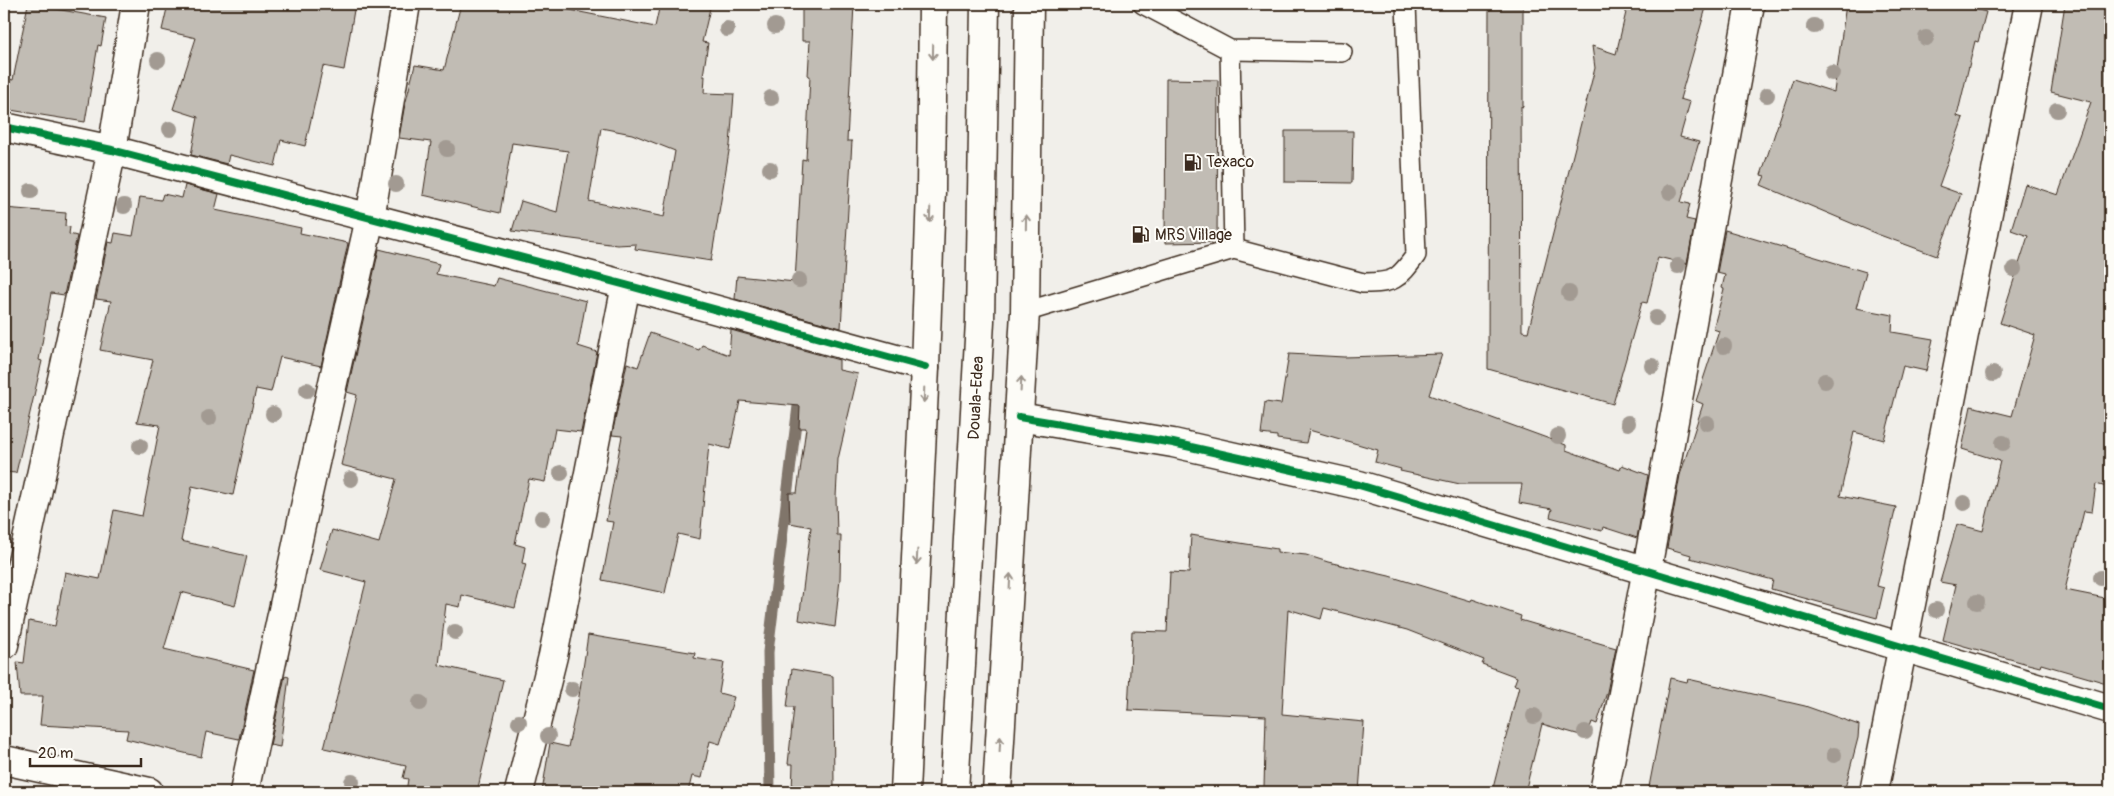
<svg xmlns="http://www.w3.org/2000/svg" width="2114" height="796" viewBox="0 0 2114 796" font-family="Pangolin,sans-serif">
<rect width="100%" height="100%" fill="#f1efea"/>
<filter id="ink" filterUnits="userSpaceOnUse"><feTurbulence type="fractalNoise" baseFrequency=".02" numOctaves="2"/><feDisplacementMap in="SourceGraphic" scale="10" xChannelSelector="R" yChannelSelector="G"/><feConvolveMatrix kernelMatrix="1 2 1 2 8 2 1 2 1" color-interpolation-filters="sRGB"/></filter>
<g filter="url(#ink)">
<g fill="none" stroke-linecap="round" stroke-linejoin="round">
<polyline stroke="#80746b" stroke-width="11" points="770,792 768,652 798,406"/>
</g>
<g fill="#c1bcb4" stroke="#3b2a1e" fill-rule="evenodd">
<polygon points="28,4 106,18 101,46 98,45 85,122 4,109 4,78 13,80"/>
<polygon points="168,4 355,4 344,70 323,66 305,146 281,140 275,166 229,155 227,164 191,155 198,117 173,109 196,38 162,30"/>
<path d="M 461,4 L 540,4 L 655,27 L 660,4 L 711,4 L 702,42 L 708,43 L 703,76 L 705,76 L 704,93 L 734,94 L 730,145 L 711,261 L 635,249 L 636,244 L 617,245 L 512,231 L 521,201 L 557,212 L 568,151 L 512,143 L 500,213 L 423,195 L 431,142 L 399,138 L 404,109 L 415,65 L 444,70 ZM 601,128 L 632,134 L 675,151 L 664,217 L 589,201 Z"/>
<polygon points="802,4 854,4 847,141 852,141 841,328 735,299 737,276 795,282 802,159 806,160 810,76 808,76 810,41 802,41"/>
<polygon points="1489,4 1523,4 1523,107 1521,106 1522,331 1528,332 1595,68 1592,46 1616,54 1628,4 1707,4 1680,99 1690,102 1680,137 1699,142 1681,202 1690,204 1686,219 1695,221 1687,264 1658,257 1647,303 1642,302 1613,404 1488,369"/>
<polygon points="1846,4 1956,4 1986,12 1978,42 1975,41 1957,116 1963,118 1939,186 1961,194 1937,256 1877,234 1761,185 1765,176 1761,175 1793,79 1834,92"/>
<polygon points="2065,4 2110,4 2110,488 2096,484 2092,512 2084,511 2065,590 2110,599 2110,684 2041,664 2040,667 2024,663 1943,640 1956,585 1940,582 1957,524 1983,531 2000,461 1962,449 1971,406 2012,416 2035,335 2000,323 2028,236 2011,230 2025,184 2058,195 2091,102 2051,92"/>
<polygon points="1166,79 1218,80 1217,242 1165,243"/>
<polygon points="1285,131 1353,131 1352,183 1285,182"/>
<polygon points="185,185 219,194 215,210 301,228 300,233 348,243 321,366 280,357 271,392 256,389 233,495 192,486 181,541 247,556 235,606 181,592 164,649 254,670 239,739 206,732 201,757 126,739 128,730 40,725 43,696 20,696 17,662 24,663 29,621 55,626 65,572 100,579 114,510 142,516 160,425 137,422 153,360 100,350 111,301 96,299 108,242 113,243 115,233 133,236 140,197 161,200 163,194 182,198"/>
<polygon points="4,208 66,213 65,226 70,227 69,234 77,236 64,295 51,293 39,360 42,361 16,473 4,472"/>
<polygon points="1725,230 1866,272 1856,308 1893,315 1892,332 1933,339 1926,371 1903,366 1884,440 1854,432 1840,496 1896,507 1877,586 1884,588 1877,618 1771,589 1773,580 1690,558 1691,555 1667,548 1680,475 1703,404 1696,401 1719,331 1713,329 1724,289 1722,288 1725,275 1717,273"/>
<polygon points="379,249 439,264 436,274 494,286 497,278 586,301 578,346 597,352 581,432 555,429 545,482 529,479 515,544 525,547 522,563 526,564 515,608 462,595 460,607 446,604 439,665 503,680 477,792 406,792 408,779 403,778 406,766 324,748 366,582 320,570 332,530 379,543 396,479 341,465 357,395 347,392"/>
<polygon points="731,330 839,360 839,370 858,374 838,459 836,497 837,535 841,535 840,579 835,627 799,620 811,527 790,523 789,493 797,493 806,428 799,428 800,406 740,401 730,449 709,444 700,539 678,534 665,593 602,580 613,522 606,521 622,436 612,435 627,363 638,367 650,333 699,350 702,345 729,355"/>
<polygon points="1289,354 1344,357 1442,354 1429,395 1566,445 1566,450 1620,470 1622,465 1648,475 1637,538 1603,527 1602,531 1550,517 1552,509 1519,503 1522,484 1460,484 1400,471 1401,469 1375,462 1378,450 1309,430 1306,443 1277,439 1277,436 1261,434 1265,402 1281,404"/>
<polygon points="1191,535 1277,549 1277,552 1306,555 1328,562 1389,576 1471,601 1472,599 1521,616 1520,620 1616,648 1607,692 1597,724 1592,722 1587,737 1542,724 1525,792 1492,792 1519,686 1514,685 1517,677 1482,664 1484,660 1407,630 1324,608 1321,619 1288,609 1282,714 1364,722 1359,792 1298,792 1299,789 1264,787 1266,716 1128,710 1132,631 1167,632 1170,572 1189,573"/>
<polygon points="588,635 695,653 694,658 724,663 719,693 734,697 720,744 710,741 702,778 692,776 688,792 542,792 550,743 568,747 579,696"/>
<polygon points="792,669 833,676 834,787 828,787 827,792 792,792 793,764 788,764 794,707 787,707"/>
<polygon points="285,676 289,677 280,747 270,745"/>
<polygon points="1670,678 1687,682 1688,679 1805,706 1859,725 1858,738 1844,792 1648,792"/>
</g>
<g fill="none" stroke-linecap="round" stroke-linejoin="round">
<defs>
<g id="service">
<polyline points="1143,4 1230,50 1342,52"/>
<polyline points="1230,50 1234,249"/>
<path d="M 1025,312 L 1234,249 L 1363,283 C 1394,283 1398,280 1416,255 L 1406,4"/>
</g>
<g id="minor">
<polyline points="4,127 112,150 626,285 925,367"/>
<polyline points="1019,417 1173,443 1359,485 2110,709"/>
<polyline points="4,645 112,150 136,4"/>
<polyline points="4,760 149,792"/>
<polyline points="244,792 305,507 370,218 406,4"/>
<polyline points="519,792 553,656 626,285"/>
<polyline points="1604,792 1647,569 1750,4"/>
<polyline points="1874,792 2029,4"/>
</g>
<g id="primary">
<polyline points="905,792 925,367 931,191 933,4"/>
<polyline points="997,792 1025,312 1029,4"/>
</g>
<polyline id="trunk" points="954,792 980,321 985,4"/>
</defs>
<use href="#service" stroke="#3b2a1e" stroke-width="22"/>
<use href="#minor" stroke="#3b2a1e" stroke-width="31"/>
<use href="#primary" stroke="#3b2a1e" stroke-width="31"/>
<use href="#trunk" stroke="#3b2a1e" stroke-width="31"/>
<use href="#service" stroke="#fdfcf7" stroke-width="19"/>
<use href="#minor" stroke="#fdfcf7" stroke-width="28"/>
<use href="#primary" stroke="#fdfcf7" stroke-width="28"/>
<use href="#trunk" stroke="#fdfcf7" stroke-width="28"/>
<defs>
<g id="cycleway">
<polyline points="4,127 112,150 626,285 925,367"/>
<polyline points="1019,417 1173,443 1359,485 2110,709"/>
</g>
</defs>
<use href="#cycleway" stroke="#fdfcf7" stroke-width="11"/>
<use href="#cycleway" stroke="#00873e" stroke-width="8"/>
</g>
<g fill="#a29a92">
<circle cx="775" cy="26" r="8"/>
<circle cx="1814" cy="26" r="8"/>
<circle cx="727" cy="29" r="8"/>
<circle cx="1926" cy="38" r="8"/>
<circle cx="158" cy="60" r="8"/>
<circle cx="1832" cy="73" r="8"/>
<circle cx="1767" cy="95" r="8"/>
<circle cx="771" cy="98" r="8"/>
<circle cx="2057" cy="110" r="8"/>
<circle cx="170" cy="129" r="8"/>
<circle cx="447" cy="149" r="8"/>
<circle cx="770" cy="169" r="8"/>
<circle cx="396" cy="184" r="8"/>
<circle cx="31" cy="191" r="8"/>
<circle cx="1670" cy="192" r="8"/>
<circle cx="124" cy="206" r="8"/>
<circle cx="1678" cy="266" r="8"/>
<circle cx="2014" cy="269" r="8"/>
<circle cx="799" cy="280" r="8"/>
<circle cx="1569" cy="293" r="8"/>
<circle cx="1656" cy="318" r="8"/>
<circle cx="1724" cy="346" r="8"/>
<circle cx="1652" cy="366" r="8"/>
<circle cx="1993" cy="374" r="8"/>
<circle cx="1825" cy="381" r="8"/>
<circle cx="307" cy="390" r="8"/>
<circle cx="273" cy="414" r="8"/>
<circle cx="209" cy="418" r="8"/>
<circle cx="1628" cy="423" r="8"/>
<circle cx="1707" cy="423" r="8"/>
<circle cx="1558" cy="436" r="8"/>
<circle cx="2003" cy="443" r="8"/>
<circle cx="140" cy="446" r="8"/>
<circle cx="561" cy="473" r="8"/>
<circle cx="351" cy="479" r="8"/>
<circle cx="1964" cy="503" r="8"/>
<circle cx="542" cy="518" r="8"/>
<circle cx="2101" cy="578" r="8"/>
<circle cx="1977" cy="602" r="8"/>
<circle cx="1936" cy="610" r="8"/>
<circle cx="455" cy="632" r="8"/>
<circle cx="572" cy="689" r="8"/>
<circle cx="420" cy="703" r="8"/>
<circle cx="1534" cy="716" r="8"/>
<circle cx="519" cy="722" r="8"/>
<circle cx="1585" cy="732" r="8"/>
<circle cx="548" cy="736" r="8"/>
<circle cx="1834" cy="755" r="8"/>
<circle cx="352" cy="782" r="8"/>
</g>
<defs><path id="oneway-shaft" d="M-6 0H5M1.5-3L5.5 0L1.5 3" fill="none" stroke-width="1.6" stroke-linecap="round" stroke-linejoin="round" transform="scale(1.25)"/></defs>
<g stroke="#9c938a">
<use href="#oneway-shaft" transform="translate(933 52) rotate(91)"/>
<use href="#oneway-shaft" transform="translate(930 215) rotate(92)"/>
<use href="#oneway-shaft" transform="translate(1026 222) rotate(-89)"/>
<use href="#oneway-shaft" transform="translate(1021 384) rotate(-87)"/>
<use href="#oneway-shaft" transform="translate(924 395) rotate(92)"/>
<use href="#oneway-shaft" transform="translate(917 557) rotate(93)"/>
<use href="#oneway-shaft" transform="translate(1010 581) rotate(-87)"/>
<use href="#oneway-shaft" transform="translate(1000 744) rotate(-87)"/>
</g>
</g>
<defs>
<symbol id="fuel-bare" viewBox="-9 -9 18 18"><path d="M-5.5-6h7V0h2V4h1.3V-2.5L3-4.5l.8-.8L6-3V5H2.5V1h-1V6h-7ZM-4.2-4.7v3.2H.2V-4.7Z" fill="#3b2a1e" stroke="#fdfcf7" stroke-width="2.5" paint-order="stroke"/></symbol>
</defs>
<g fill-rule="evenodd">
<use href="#fuel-bare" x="1180" y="150" width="25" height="25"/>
<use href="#fuel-bare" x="1128" y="222" width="25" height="25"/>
</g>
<g text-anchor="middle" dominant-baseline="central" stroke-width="4" stroke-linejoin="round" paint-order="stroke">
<g font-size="16" fill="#3b2a1e" stroke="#fdfcf7" text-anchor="start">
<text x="1206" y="162">Texaco</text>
<text x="1155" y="235">MRS Village</text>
</g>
<g font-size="16" fill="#3b2a1e" stroke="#fdfcf7">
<text transform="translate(976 398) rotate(-87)">Douala-Edea</text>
</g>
</g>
<rect width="2114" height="796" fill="none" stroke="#fdfcf7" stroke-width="20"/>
<rect x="10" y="10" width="2094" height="776" fill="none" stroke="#3b2a1e" stroke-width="2" filter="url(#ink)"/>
<path d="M30 758v8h111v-8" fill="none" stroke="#3b2a1e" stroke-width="2.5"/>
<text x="38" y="758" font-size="15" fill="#3b2a1e" stroke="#fdfcf7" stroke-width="4" paint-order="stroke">20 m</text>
</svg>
